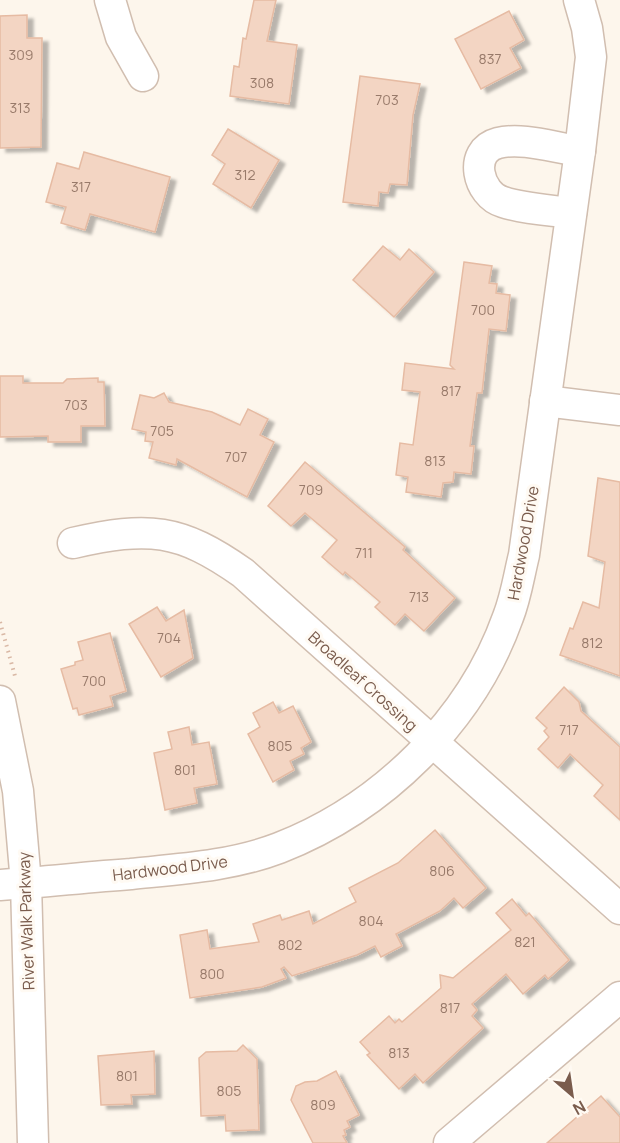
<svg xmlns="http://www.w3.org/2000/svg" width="620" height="1143" viewBox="0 0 620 1143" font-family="Manrope,sans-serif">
<defs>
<filter id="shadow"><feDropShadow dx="6" dy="4" stdDeviation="1.5" flood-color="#0004"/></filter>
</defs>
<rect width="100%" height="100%" fill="#fdf6ec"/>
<g fill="#f3d5c3" stroke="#e6bba3" stroke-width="1.5" filter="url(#shadow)">
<polygon points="254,0 276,0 267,41 297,45 289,104 230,96 234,66 239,67 243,38 246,39"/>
<polygon points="509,11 524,40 510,48 521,68 481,89 455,39"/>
<polygon points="27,15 27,38 42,38 41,147 0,148 0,16"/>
<polygon points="360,76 420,84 413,115 407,185 390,184 388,193 379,192 378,206 343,202"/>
<polygon points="228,129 279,160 251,208 213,184 225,164 212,155"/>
<polygon points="84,152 170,177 155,232 90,214 85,230 61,223 66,207 46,202 57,163 79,169"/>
<polygon points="383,246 400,260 409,249 434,272 394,317 353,280"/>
<polygon points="464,262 492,266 489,283 497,284 496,293 510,295 506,331 489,329 482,393 477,393 470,446 474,446 471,474 454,472 453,482 443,483 441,497 406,492 408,477 396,475 400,443 413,445 420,392 402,390 405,363 454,369 450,365"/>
<polygon points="0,376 23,376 23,383 63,383 67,379 98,378 98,382 104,382 105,426 81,426 81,442 48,442 48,436 0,437"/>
<polygon points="164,393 169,402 212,412 240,425 248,409 268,419 260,435 274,442 247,497 177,459 176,465 149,458 153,442 145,441 146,432 132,429 140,395 154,398"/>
<polygon points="305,462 405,547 403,550 455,598 424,631 405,614 395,625 375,607 380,602 345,572 343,575 322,557 337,540 305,513 291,526 268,506"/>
<polygon points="598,478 620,482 620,676 560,655 570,628 573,629 583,602 599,608 605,562 588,556"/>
<polygon points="157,607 166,621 184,610 193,658 161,677 129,624"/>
<polygon points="110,633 126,691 110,696 113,706 79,715 77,708 73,709 61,669 75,665 75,662 83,660 78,642"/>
<polygon points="564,687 579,702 581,711 620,747 620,820 594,796 603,785 570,754 558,768 538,749 549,737 544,731 547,728 536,718"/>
<polygon points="273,702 279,713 293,706 311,742 301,748 304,754 290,761 294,770 273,782 248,734 260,727 253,713"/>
<polygon points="189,727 192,745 209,742 217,784 194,788 197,803 165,810 154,753 172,749 168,732"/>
<polygon points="435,830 486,888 463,908 454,898 440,911 396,934 402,946 381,957 375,946 357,955 292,976 284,967 281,969 286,978 262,987 190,998 180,935 207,930 210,949 259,942 253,924 280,915 282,920 309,911 313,924 356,902 349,888 398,863"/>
<polygon points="512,899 526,916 529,913 569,960 548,979 545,975 523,994 506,974 472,1004 477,1010 472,1016 483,1028 423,1083 415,1074 399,1089 367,1055 370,1053 360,1042 389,1016 395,1023 399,1019 402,1022 441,988 440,975 453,978 511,930 496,913"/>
<polygon points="243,1045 257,1059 259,1130 226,1131 225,1115 201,1116 199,1058 206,1052 237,1051"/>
<polygon points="154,1051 155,1094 131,1095 132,1104 101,1105 98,1056"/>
<polygon points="336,1071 359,1115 347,1121 350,1127 344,1130 346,1135 343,1136 347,1143 313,1143 291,1100 296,1086 305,1082 317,1081"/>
<polygon points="601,1096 620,1117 620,1143 547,1143"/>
</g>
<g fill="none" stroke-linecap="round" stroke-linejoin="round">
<defs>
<g id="minor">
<polyline points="110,0 121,37 143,76"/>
<path d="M 571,213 C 549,210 524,209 503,202 C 478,195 467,151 498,143 C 523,137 555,148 580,151"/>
<polyline points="545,401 620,410"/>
<path d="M 73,543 C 149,526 179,528 243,573 L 620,909"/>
<polyline points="0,701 18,791 26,883 33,1143"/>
<path d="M 0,885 C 44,882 88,877 131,874 C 180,869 232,866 279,848 C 382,808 471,721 508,617 C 516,597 519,575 524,555 L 580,151 L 591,57 L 587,28 L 579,0"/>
<polyline points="449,1143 620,997"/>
</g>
</defs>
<use href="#minor" stroke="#d1beb0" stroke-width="33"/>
<polyline stroke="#d9b8a5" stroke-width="4" stroke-dasharray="1.5 4.5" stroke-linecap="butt" points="0,622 15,676"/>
<use href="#minor" stroke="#fff" stroke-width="30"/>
</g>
<g text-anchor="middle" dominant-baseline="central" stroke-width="6" stroke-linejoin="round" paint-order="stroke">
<g font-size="14" fill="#987a6a">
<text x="21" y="54">309</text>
<text x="490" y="58">837</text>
<text x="262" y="82">308</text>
<text x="387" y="99">703</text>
<text x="20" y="107">313</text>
<text x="245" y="174">312</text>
<text x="81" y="186">317</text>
<text x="483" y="309">700</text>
<text x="451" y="390">817</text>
<text x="76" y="404">703</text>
<text x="162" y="430">705</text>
<text x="236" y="456">707</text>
<text x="435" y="460">813</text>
<text x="311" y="489">709</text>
<text x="364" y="552">711</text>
<text x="419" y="596">713</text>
<text x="169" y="637">704</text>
<text x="592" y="642">812</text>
<text x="94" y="680">700</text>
<text x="569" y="729">717</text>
<text x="280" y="745">805</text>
<text x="185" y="769">801</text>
<text x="442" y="870">806</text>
<text x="371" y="920">804</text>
<text x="525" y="941">821</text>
<text x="290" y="944">802</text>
<text x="212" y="973">800</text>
<text x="450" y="1007">817</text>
<text x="399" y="1052">813</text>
<text x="127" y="1075">801</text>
<text x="229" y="1090">805</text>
<text x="323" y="1104">809</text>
</g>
<g font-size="16" fill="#7a5c4d" stroke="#fffaf3">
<text transform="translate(523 543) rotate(-80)">Hardwood Drive</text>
<text transform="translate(363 681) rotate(42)">Broadleaf Crossing</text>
<text transform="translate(170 868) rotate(-7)">Hardwood Drive</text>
<text transform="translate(26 921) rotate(-92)">River Walk Parkway</text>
</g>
</g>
<g transform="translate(572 1095) rotate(151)" stroke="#fffaf3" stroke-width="4.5" paint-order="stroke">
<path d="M0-4.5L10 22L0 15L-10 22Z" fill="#7a5c4d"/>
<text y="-9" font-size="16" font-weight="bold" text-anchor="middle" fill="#7a5c4d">N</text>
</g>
</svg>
